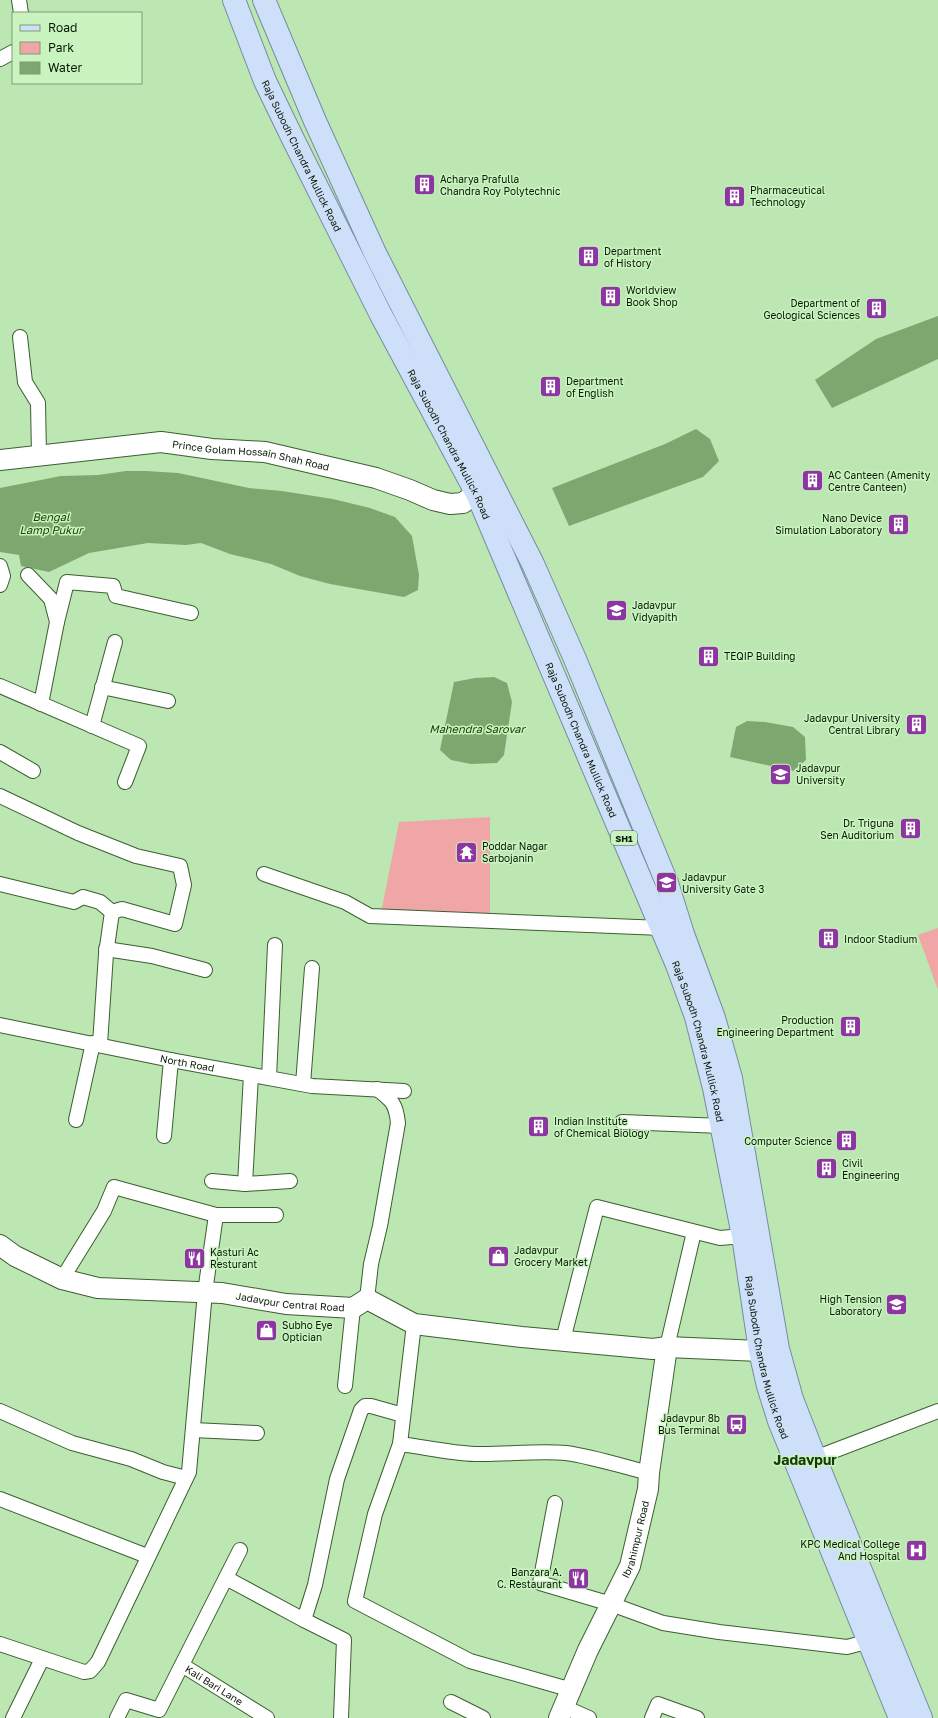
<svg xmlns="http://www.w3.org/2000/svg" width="938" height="1718" viewBox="0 0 938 1718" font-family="'Golos Text',sans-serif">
<rect width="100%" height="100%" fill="#bde7b2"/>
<g fill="#f0a6a6">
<polygon points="490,817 490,918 381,913 399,822"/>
<polygon points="938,928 938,990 918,935"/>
</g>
<g fill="#7ca86f">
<polygon points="938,316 938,359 832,408 815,380 876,339"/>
<polygon points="696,429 710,439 719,461 703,477 569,526 552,488 665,444"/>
<polygon points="126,471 146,471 178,473 249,488 282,491 333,499 370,508 395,517 412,536 419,575 418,590 404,597 330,584 300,576 271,564 230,554 201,543 186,545 148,543 89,553 49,572 21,566 19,555 0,552 0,488 61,476 98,475"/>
<polygon points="494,677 507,683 512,702 504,755 497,763 471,764 451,760 440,750 454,682 475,678"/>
<polygon points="747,721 765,722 793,727 805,737 806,760 793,771 730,757 736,727"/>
</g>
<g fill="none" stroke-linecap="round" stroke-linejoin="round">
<defs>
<g id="street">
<polyline points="19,0 21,13"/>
<polyline points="0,59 13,52"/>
<polyline points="20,337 25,382 38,403 39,455"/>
<polyline points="0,566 3,576 0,585"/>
<polyline points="28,575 51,599 57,622 41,704"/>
<polyline points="57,622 67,582 113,586 116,596 191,613"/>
<polyline points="0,686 139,746 125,782"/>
<polyline points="102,687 168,701"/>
<polyline points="92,726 115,642"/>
<polyline points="0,752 33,771"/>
<polyline points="0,796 78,833 136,856 180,866 184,885 175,924 122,909 112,912 106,954 100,1044"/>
<polyline points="264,874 345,902 370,916 662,928"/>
<polyline points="0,884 74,902 83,897 100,902 112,912"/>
<polyline points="106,949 152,956 205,970"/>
<path id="s1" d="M 0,1025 L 171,1060 L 312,1086 L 404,1091"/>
<polyline points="269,1078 275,945"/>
<polyline points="303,1084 312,968"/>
<polyline points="76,1120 93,1043"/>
<polyline points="622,1122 722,1126 729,1125"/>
<polyline points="164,1136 171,1060"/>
<polyline points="212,1181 245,1184 290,1181"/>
<polyline points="245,1184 251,1075"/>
<polyline points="216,1215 276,1215"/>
<path d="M 367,1299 L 371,1264 L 380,1226 L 398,1123 C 396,1104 392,1100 377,1089"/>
<polyline points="563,1340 597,1207 720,1238 743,1236"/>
<polyline points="667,1347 694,1232"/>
<polyline points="345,1386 353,1308"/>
<polyline points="0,1411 72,1443 131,1459 163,1472 186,1478"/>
<polyline points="193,1430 257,1433"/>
<polyline points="400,1444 414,1324"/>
<polyline points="815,1458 938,1411"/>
<polyline points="0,1499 147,1556"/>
<polyline points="555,1503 540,1583 611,1604 663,1623 719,1632 847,1647 870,1641"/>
<polyline points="226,1578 304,1620 344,1640 341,1718"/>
<polyline points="304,1620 315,1585 337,1479 361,1410 365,1406 371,1406 403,1415"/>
<polyline points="0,1644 84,1672 90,1671 98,1662 189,1472 205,1292 216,1215 114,1187 104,1211 62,1279"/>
<path id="s2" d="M 182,1665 L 267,1718"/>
<path d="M 572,1690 L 470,1661 L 355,1601 L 375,1514 L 400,1444 C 424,1447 450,1453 475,1454 C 506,1455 536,1450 566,1453 C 594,1457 621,1466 649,1473"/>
<polyline points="451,1702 483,1718"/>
<polyline points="564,1707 589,1718"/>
<polyline points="13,1718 42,1659"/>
<polyline points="117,1718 126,1700 159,1710 240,1550"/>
<polyline points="652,1718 658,1704 697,1718"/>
</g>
<g id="secondary">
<path id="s3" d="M 0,460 L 161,442 L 212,449 L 265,452 L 376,478 L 410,490 L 433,500 L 450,504 L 463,503 L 489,483"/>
<path id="s4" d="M 0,1245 L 15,1256 L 62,1279 L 98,1288 L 222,1293 L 286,1304 L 353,1308 L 367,1299 L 414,1324 L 522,1337 L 653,1349 L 667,1347 L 760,1351 L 775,1349"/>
<path id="s5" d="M 559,1718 L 588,1650 L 630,1566 L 648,1489 L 649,1473 L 667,1347"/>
</g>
<g id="primary">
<path id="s6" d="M 234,0 L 265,81 L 293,139 L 381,315 L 477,494 L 677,965 L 696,1017 L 714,1088 L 743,1236 L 760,1351 L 768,1386 L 779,1421 L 900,1718"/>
<polyline points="264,0 315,121 375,253 533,564 575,659 667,883 683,934 714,1018 731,1078 778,1349 792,1399 815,1458 921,1718"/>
</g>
</defs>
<use href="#street" stroke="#3b5f30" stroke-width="16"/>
<use href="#secondary" stroke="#3b5f30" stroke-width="22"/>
<use href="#primary" stroke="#748ca1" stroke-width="24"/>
<use href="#street" stroke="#fff" stroke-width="14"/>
<use href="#secondary" stroke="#fff" stroke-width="20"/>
<use href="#primary" stroke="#cedff9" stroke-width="22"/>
</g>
<defs>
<symbol id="building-square" viewBox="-11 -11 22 22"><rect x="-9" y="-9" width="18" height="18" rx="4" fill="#8d36a2" stroke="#caf4bf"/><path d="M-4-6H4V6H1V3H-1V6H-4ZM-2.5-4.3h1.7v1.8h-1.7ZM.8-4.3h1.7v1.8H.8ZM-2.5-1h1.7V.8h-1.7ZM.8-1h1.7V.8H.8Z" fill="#fff"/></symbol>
<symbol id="school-square" viewBox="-11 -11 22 22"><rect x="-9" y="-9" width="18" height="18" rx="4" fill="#8d36a2" stroke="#caf4bf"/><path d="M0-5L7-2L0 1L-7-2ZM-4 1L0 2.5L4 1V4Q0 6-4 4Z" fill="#fff"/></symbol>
<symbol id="university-square" viewBox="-11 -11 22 22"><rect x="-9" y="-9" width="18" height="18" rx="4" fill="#8d36a2" stroke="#caf4bf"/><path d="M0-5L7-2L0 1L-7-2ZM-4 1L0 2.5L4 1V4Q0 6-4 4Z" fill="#fff"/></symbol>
<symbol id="temple-square" viewBox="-11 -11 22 22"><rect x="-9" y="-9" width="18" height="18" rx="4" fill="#8d36a2" stroke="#caf4bf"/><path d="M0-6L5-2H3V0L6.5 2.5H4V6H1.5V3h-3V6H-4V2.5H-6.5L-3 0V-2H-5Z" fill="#fff"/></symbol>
<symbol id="shop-square" viewBox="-11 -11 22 22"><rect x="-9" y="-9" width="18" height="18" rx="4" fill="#8d36a2" stroke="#caf4bf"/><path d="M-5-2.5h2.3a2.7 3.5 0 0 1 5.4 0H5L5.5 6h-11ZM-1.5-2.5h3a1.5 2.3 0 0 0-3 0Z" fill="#fff"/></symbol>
<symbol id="restaurant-square" viewBox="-11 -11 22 22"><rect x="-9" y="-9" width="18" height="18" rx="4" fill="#8d36a2" stroke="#caf4bf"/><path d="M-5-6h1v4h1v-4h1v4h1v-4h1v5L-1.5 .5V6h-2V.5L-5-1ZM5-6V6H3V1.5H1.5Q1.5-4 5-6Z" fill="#fff"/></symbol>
<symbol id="bus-square" viewBox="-11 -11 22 22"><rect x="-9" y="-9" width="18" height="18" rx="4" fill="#8d36a2" stroke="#caf4bf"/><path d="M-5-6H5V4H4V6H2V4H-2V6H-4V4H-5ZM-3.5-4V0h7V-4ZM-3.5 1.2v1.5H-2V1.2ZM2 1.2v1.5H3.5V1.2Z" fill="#fff"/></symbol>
<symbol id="hospital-square" viewBox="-11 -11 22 22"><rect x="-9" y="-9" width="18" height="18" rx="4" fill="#8d36a2" stroke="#caf4bf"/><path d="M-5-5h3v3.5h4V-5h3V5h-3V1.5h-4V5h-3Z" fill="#fff"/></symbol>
</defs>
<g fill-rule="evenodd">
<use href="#building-square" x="412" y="172" width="25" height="25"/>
<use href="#building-square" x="722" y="184" width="25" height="25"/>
<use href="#building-square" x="576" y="244" width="25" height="25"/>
<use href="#building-square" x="598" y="284" width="25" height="25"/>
<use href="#building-square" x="864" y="296" width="25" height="25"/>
<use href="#building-square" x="538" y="374" width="25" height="25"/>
<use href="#building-square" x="800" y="468" width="25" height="25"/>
<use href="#building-square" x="886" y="512" width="25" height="25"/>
<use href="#school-square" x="604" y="598" width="25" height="25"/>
<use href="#building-square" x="696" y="644" width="25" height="25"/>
<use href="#building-square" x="904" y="712" width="25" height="25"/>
<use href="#university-square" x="768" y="762" width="25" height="25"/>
<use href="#building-square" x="898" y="816" width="25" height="25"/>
<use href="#temple-square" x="454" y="840" width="25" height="25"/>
<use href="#university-square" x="654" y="870" width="25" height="25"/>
<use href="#building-square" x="816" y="926" width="25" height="25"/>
<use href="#building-square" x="838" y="1014" width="25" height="25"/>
<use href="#building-square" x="526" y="1114" width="25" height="25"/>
<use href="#building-square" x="834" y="1128" width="25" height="25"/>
<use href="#building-square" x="814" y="1156" width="25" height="25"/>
<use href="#shop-square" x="486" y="1244" width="25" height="25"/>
<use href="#restaurant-square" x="182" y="1246" width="25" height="25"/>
<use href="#university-square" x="884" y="1292" width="25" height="25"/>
<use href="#shop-square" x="254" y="1318" width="25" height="25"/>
<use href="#bus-square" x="724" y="1412" width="25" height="25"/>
<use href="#hospital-square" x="904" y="1538" width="25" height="25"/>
<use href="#restaurant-square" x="566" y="1566" width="25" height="25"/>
</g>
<g text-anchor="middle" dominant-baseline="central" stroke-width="3" stroke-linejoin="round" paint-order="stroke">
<rect fill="#caf4bf" stroke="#435a3e" stroke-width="1" x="611" y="831" width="26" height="14" rx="3"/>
<g font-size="9" font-weight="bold" fill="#091806">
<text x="624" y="838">SH1</text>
</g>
<g font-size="10" fill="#091806" stroke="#caf4bf">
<text stroke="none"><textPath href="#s6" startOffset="170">Raja Subodh Chandra Mullick Road</textPath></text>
<text stroke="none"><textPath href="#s6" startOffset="494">Raja Subodh Chandra Mullick Road</textPath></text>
<text stroke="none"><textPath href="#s3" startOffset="253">Prince Golam Hossain Shah Road</textPath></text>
<text stroke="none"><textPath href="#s6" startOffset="818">Raja Subodh Chandra Mullick Road</textPath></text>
<text stroke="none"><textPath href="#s6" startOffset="1142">Raja Subodh Chandra Mullick Road</textPath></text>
<text stroke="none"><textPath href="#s1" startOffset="191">North Road</textPath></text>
<text stroke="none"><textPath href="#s4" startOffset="301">Jadavpur Central Road</textPath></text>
<text stroke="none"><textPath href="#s6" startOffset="1466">Raja Subodh Chandra Mullick Road</textPath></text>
<text stroke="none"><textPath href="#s5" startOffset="195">Ibrahimpur Road</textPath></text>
<text stroke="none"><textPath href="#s2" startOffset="38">Kali Bari Lane</textPath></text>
</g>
<g font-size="10" fill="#091806" stroke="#caf4bf" text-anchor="start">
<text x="440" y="179">Acharya Prafulla<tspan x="440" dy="12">Chandra Roy Polytechnic</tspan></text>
<text x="750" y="190">Pharmaceutical<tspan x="750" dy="12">Technology</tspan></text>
<text x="604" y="251">Department<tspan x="604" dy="12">of History</tspan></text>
<text x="626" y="290">Worldview<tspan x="626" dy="12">Book Shop</tspan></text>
<text x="860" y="303" text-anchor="end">Department of<tspan x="860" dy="12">Geological Sciences</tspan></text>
<text x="566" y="381">Department<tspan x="566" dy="12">of English</tspan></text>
<text x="828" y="475">AC Canteen (Amenity<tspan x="828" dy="12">Centre Canteen)</tspan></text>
<text x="882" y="518" text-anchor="end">Nano Device<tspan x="882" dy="12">Simulation Laboratory</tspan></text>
<text x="632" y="605">Jadavpur<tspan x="632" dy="12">Vidyapith</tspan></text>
<text x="724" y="656">TEQIP Building</text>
<text x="900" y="718" text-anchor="end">Jadavpur University<tspan x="900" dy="12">Central Library</tspan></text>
<text x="796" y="768">Jadavpur<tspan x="796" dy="12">University</tspan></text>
<text x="894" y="823" text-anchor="end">Dr. Triguna<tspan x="894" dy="12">Sen Auditorium</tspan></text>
<text x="482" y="846">Poddar Nagar<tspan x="482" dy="12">Sarbojanin</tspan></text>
<text x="682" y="877">Jadavpur<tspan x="682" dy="12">University Gate 3</tspan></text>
<text x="844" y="939">Indoor Stadium</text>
<text x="834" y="1020" text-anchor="end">Production<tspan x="834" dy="12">Engineering Department</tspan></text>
<text x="554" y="1121">Indian Institute<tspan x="554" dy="12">of Chemical Biology</tspan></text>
<text x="832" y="1141" text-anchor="end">Computer Science</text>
<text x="842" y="1163">Civil<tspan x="842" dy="12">Engineering</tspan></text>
<text x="514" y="1250">Jadavpur<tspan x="514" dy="12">Grocery Market</tspan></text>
<text x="210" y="1252">Kasturi Ac<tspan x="210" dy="12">Resturant</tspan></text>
<text x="882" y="1299" text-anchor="end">High Tension<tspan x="882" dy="12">Laboratory</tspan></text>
<text x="282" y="1325">Subho Eye<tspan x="282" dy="12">Optician</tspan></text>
<text x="720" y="1418" text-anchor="end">Jadavpur 8b<tspan x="720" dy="12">Bus Terminal</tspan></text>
<text x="900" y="1544" text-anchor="end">KPC Medical College<tspan x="900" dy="12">And Hospital</tspan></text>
<text x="562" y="1572" text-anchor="end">Banzara A.<tspan x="562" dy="12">C. Restaurant</tspan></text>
</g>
<g font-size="11" font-style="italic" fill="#154104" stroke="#caf4bf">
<text x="51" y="516">Bengal<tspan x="51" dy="13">Lamp Pukur</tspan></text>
<text x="477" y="728">Mahendra Sarovar</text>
</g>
<g font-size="14" font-weight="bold" fill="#173a0b" stroke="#caf4bf">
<text x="805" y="1459">Jadavpur</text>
</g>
</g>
<rect x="12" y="12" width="130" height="72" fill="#caf4bf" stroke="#7d9c75"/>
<rect x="20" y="25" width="20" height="6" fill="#cedff9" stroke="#7d9c75"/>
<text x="48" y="32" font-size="12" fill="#091806">Road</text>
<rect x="20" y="42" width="20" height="12" fill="#f0a6a6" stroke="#7d9c75"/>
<text x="48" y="52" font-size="12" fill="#091806">Park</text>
<rect x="20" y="62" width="20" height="12" fill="#7ca86f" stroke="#7d9c75"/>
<text x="48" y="72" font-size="12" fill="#091806">Water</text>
</svg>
